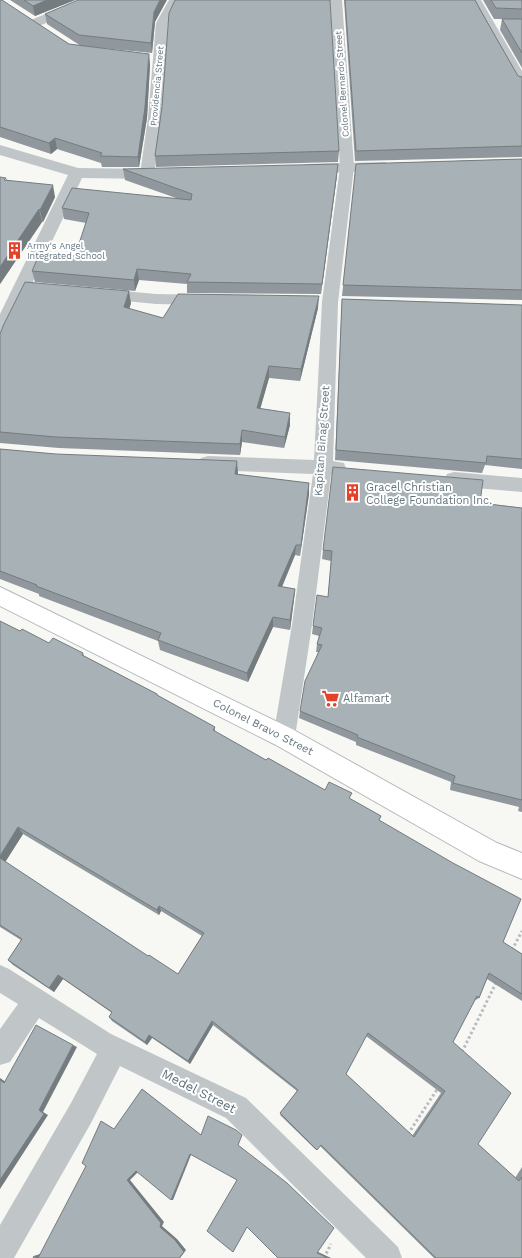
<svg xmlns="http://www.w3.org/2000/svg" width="522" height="1258" viewBox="0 0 522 1258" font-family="'Work Sans',sans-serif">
<rect width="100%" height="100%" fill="#f7f7f4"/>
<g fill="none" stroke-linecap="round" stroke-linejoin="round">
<defs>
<polygon id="secondary" points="0,587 292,729 497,843 522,853 522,879 479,861 276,745 0,606"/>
</defs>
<use href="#secondary" stroke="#b3b9bd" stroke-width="2"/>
<g stroke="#b8bcbf" stroke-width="3" stroke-dasharray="2.5 2.5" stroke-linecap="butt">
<polyline points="512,950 522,931"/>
<polyline points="462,1052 496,983"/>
<polyline points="408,1134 438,1088"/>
<polyline points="324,1258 331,1244"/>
</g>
<g fill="#c0c5c8" fill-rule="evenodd">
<polygon points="79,0 96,0 94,3 39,26 31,26 29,23 31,20"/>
<polygon points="169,0 181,0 168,23 162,118 154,174 152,177 147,178 142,177 140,174 148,118 156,23"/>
<polygon points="330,0 342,0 354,167 338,302 333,461 344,463 346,468 344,473 331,475 312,625 295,737 292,744 284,747 276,744 273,737 292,625 313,474 208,470 201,468 199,463 201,458 208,456 314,460 322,302 340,167"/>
<polygon points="469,0 481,0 522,71 522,87 517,86 515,83"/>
<polygon points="101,289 156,294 204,295 210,296 212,300 210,304 204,305 156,304 95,298 93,294 95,290"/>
<polygon points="454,472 522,478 522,492 454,486 447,484 445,479 447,474"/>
<polygon points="0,965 9,969 111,1034 246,1098 398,1247 402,1258 366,1258 226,1118 120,1066 91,1123 14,1258 0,1258 0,1225 71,1103 97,1054 39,1018 10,1062 0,1065 0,1029 18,1004 0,993"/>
</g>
<g fill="#c0c5c8" fill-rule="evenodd">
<polygon points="0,145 78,168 153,169 158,171 161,174 158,177 153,179 82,178 9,332 6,336 0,338 0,314 68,175 0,155"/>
<polygon points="385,162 390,164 393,167 390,170 307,174 302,172 299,169 302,166 307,164"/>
</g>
<use href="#secondary" fill="#fff" fill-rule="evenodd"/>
</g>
<g fill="#90989d" fill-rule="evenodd">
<polygon points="0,0 69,44 150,64 147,118 139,167 102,167 101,163 57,149 51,154 0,137"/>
<polygon points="10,0 75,0 35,16"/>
<polygon points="344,0 475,0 482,13 518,76 522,77 522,157 355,161"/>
<polygon points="483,0 522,0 522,68 500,30 502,19 494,19"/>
<polygon points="45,14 155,22 152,53 81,46 47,24"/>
<polygon points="162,107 339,151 338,162 156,167 155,156"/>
<polygon points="522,159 522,300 342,296 356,164"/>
<polygon points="123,169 337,175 321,294 187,293 187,284 139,280 135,291 35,282 32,271 75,256 86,223 64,219 62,208 176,198 125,180"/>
<polygon points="6,178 7,180 55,197 43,222 42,222 0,284"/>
<polygon points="342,299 522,305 522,469 485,465 482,473 335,460"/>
<polygon points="131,303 129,309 163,318 318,308 300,381 269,378 260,409 290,425 284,448 242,442 240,455 59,448 0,443 0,334"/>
<polygon points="0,449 238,473 237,474 309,483 309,494 300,556 295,555 282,587 295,589 294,599 290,630 273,627 248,682 160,650 158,641 39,596 39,594 0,579"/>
<polygon points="480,503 522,508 522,812 518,811 519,807 450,790 451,782 356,745 356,742 299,718 300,711 318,652 316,652 317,644 319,636 312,634 313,626 328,597 331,561 322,559 323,550"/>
<path d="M 0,621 L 20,631 L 49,643 L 83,653 L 84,656 L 157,694 L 158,696 L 215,727 L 215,732 L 266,760 L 325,790 L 350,799 L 381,816 L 379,820 L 503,942 L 522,954 L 522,1001 L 487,979 L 479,998 L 474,1001 L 453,1042 L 478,1144 L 515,1178 L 522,1167 L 522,1258 L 434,1258 L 320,1146 L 317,1150 L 316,1150 L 280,1115 L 297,1091 L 213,1025 L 190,1064 L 152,1038 L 147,1045 L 112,1021 L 109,1017 L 112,1013 L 63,979 L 54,992 L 13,965 L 8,960 L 21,940 L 0,927 ZM 23,834 L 159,915 L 161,911 L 202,936 L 178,974 L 148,956 L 5,862 ZM 366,1036 L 441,1093 L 412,1136 L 346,1074 Z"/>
</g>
<g fill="#757c7f">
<polygon points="47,0 75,0 35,16 33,6"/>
<polygon points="160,0 167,0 155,22 152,53 151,43 154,12"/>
<polygon points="149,54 150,64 147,118 139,167 138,157"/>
<polygon points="55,138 57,149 51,154 49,143"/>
<polygon points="338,164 337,175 321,294 322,284"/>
<polygon points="53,185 55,197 43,222 40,210"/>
<polygon points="39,209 42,222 0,284 0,267"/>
<polygon points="137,269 139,280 135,291 134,280"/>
<polygon points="129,291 131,303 126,319 124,307"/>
<polygon points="319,296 318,308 300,381 301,369"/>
<polygon points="269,366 269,378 257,420 257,408"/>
<polygon points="290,413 290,425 284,448 285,437"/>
<polygon points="242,430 242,442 240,455 240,444"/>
<polygon points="237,461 238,473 236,485 235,474"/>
<polygon points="309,483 309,494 300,556 301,545"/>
<polygon points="296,545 295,555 278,596 278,586"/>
<polygon points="295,589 294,599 290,630 290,620"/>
<polygon points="273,617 273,627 248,682 247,673"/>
<polygon points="18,827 23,834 4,864 0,859 0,856"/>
<polygon points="159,906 161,911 159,915 157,910"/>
<polygon points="58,975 63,979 54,992 49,988"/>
<polygon points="212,1021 213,1025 190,1064 188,1061"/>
<polygon points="149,1035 152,1038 147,1045 145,1042"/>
<polygon points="73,1045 77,1047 43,1112 48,1115 0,1189 0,1180 39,1110"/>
<polygon points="0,1078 10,1085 4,1083 0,1080"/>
<polygon points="190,1154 191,1155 173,1200 171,1200"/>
<polygon points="136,1171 139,1171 130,1180 164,1222 162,1226 177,1239 186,1250 180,1258 127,1180"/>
<polygon points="316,1251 331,1258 328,1258 317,1253"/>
<polygon points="40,1254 43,1257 40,1258 37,1258 34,1256"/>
</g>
<g fill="#a7b1b6" stroke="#757c7f" fill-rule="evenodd">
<polygon points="0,0 2,0 69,44 149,54 145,107 138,157 100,156 102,153 55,138 49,143 0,127"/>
<polygon points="24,0 47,0 33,6"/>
<polygon points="78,0 160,0 154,12 151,43 79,35 45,14"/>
<polygon points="175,0 330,0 339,151 155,156 162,107 169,13"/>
<polygon points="345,0 475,0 482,13 518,76 522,77 522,146 356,151"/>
<polygon points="491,0 522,0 522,9 496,8"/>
<polygon points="502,19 522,19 522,53"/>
<polygon points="522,159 522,290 343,285 356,164"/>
<polygon points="338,164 322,284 187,282 191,274 137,269 134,280 32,271 41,251 75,256 89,213 62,208 72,188 191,200 192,194 123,169"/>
<polygon points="0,177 6,178 4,180 53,185 40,210 39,209 0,267"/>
<polygon points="25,282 129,291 124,307 163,318 178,294 319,296 301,369 269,366 257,408 290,413 285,437 242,430 240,444 56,437 0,432 0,334 4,324"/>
<polygon points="342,299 522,305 522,459 487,456 486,463 336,450"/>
<polygon points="0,449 56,454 237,461 235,474 309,483 301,545 296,545 278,586 295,589 290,620 273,617 247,673 158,640 161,633 36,586 37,585 0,571"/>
<polygon points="333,467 483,480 480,503 522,508 522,800 453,783 455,776 357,737 358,735 300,711 305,681 322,645 317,644 322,628 313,626 317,595 328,597 332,551 323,550"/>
<path d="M 0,621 L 20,631 L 22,629 L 49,643 L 53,638 L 83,653 L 82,655 L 157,694 L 157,695 L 215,727 L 213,730 L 266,760 L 268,758 L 325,790 L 329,782 L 352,793 L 349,798 L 381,816 L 379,820 L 453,863 L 521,899 L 503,942 L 522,954 L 522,994 L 489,973 L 479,998 L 477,996 L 453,1042 L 511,1093 L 478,1144 L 519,1181 L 522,1177 L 522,1258 L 436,1258 L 321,1145 L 317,1150 L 280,1113 L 298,1090 L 212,1021 L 188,1061 L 149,1035 L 145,1042 L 109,1017 L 112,1012 L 58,975 L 49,988 L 8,960 L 22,939 L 0,925 L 0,858 L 148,956 L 149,955 L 178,974 L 204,933 L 159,906 L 157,910 L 18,827 L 0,856 ZM 368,1033 L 445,1091 L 414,1137 L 346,1074 Z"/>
<polygon points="36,1025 73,1045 39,1110 44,1114 0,1180 0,1080 4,1083"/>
<polygon points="142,1089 201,1135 208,1116 236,1130 242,1135 238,1145 287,1183 334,1228 317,1253 328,1258 278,1258 247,1227 233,1252 207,1231 237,1180 190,1154 171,1200 136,1171 127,1180 161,1223 160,1227 175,1240 184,1252 179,1258 38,1258 86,1166 82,1163 101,1121 114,1129"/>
<polygon points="34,1256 37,1258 33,1258"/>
</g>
<defs>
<symbol id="building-bare" viewBox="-9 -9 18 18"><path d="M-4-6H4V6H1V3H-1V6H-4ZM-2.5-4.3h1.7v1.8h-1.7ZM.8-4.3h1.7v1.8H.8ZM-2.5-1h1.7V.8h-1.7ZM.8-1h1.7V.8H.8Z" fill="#e44228" stroke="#fff" stroke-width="2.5" paint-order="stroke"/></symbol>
<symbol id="supermarket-bare" viewBox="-9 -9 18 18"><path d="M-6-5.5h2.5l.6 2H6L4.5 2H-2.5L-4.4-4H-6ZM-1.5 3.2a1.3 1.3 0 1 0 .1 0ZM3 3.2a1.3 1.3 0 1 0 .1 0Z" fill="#e44228" stroke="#fff" stroke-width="2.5" paint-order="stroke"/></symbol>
</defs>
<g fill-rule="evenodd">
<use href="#building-bare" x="2" y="238" width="25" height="25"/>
<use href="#building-bare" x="340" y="480" width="25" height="25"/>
<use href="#supermarket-bare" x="318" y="686" width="25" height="25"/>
</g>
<g text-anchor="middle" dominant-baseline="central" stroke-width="4" stroke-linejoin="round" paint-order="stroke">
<g font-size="9" fill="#62757f" stroke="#fff">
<text transform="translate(342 84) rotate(-94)">Colonel Bernardo Street</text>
<text transform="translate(157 86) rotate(-85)">Providencia Street</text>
</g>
<g font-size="9" fill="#62757f" stroke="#fff" text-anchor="start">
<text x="27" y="246">Army's Angel<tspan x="27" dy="10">Integrated School</tspan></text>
</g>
<g font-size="11" fill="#62757f" stroke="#fff">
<text transform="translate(322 441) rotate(-86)">Kapitan Binag Street</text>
<text transform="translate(263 727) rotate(27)">Colonel Bravo Street</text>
</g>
<g font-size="11" fill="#62757f" stroke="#fff" text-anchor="start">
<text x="366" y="487">Gracel Christian<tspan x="366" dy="13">College Foundation Inc.</tspan></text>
<text x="343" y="698">Alfamart</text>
</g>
<g font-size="13" fill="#62757f" stroke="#fff">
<text transform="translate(199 1091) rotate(27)">Medel Street</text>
</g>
</g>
</svg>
